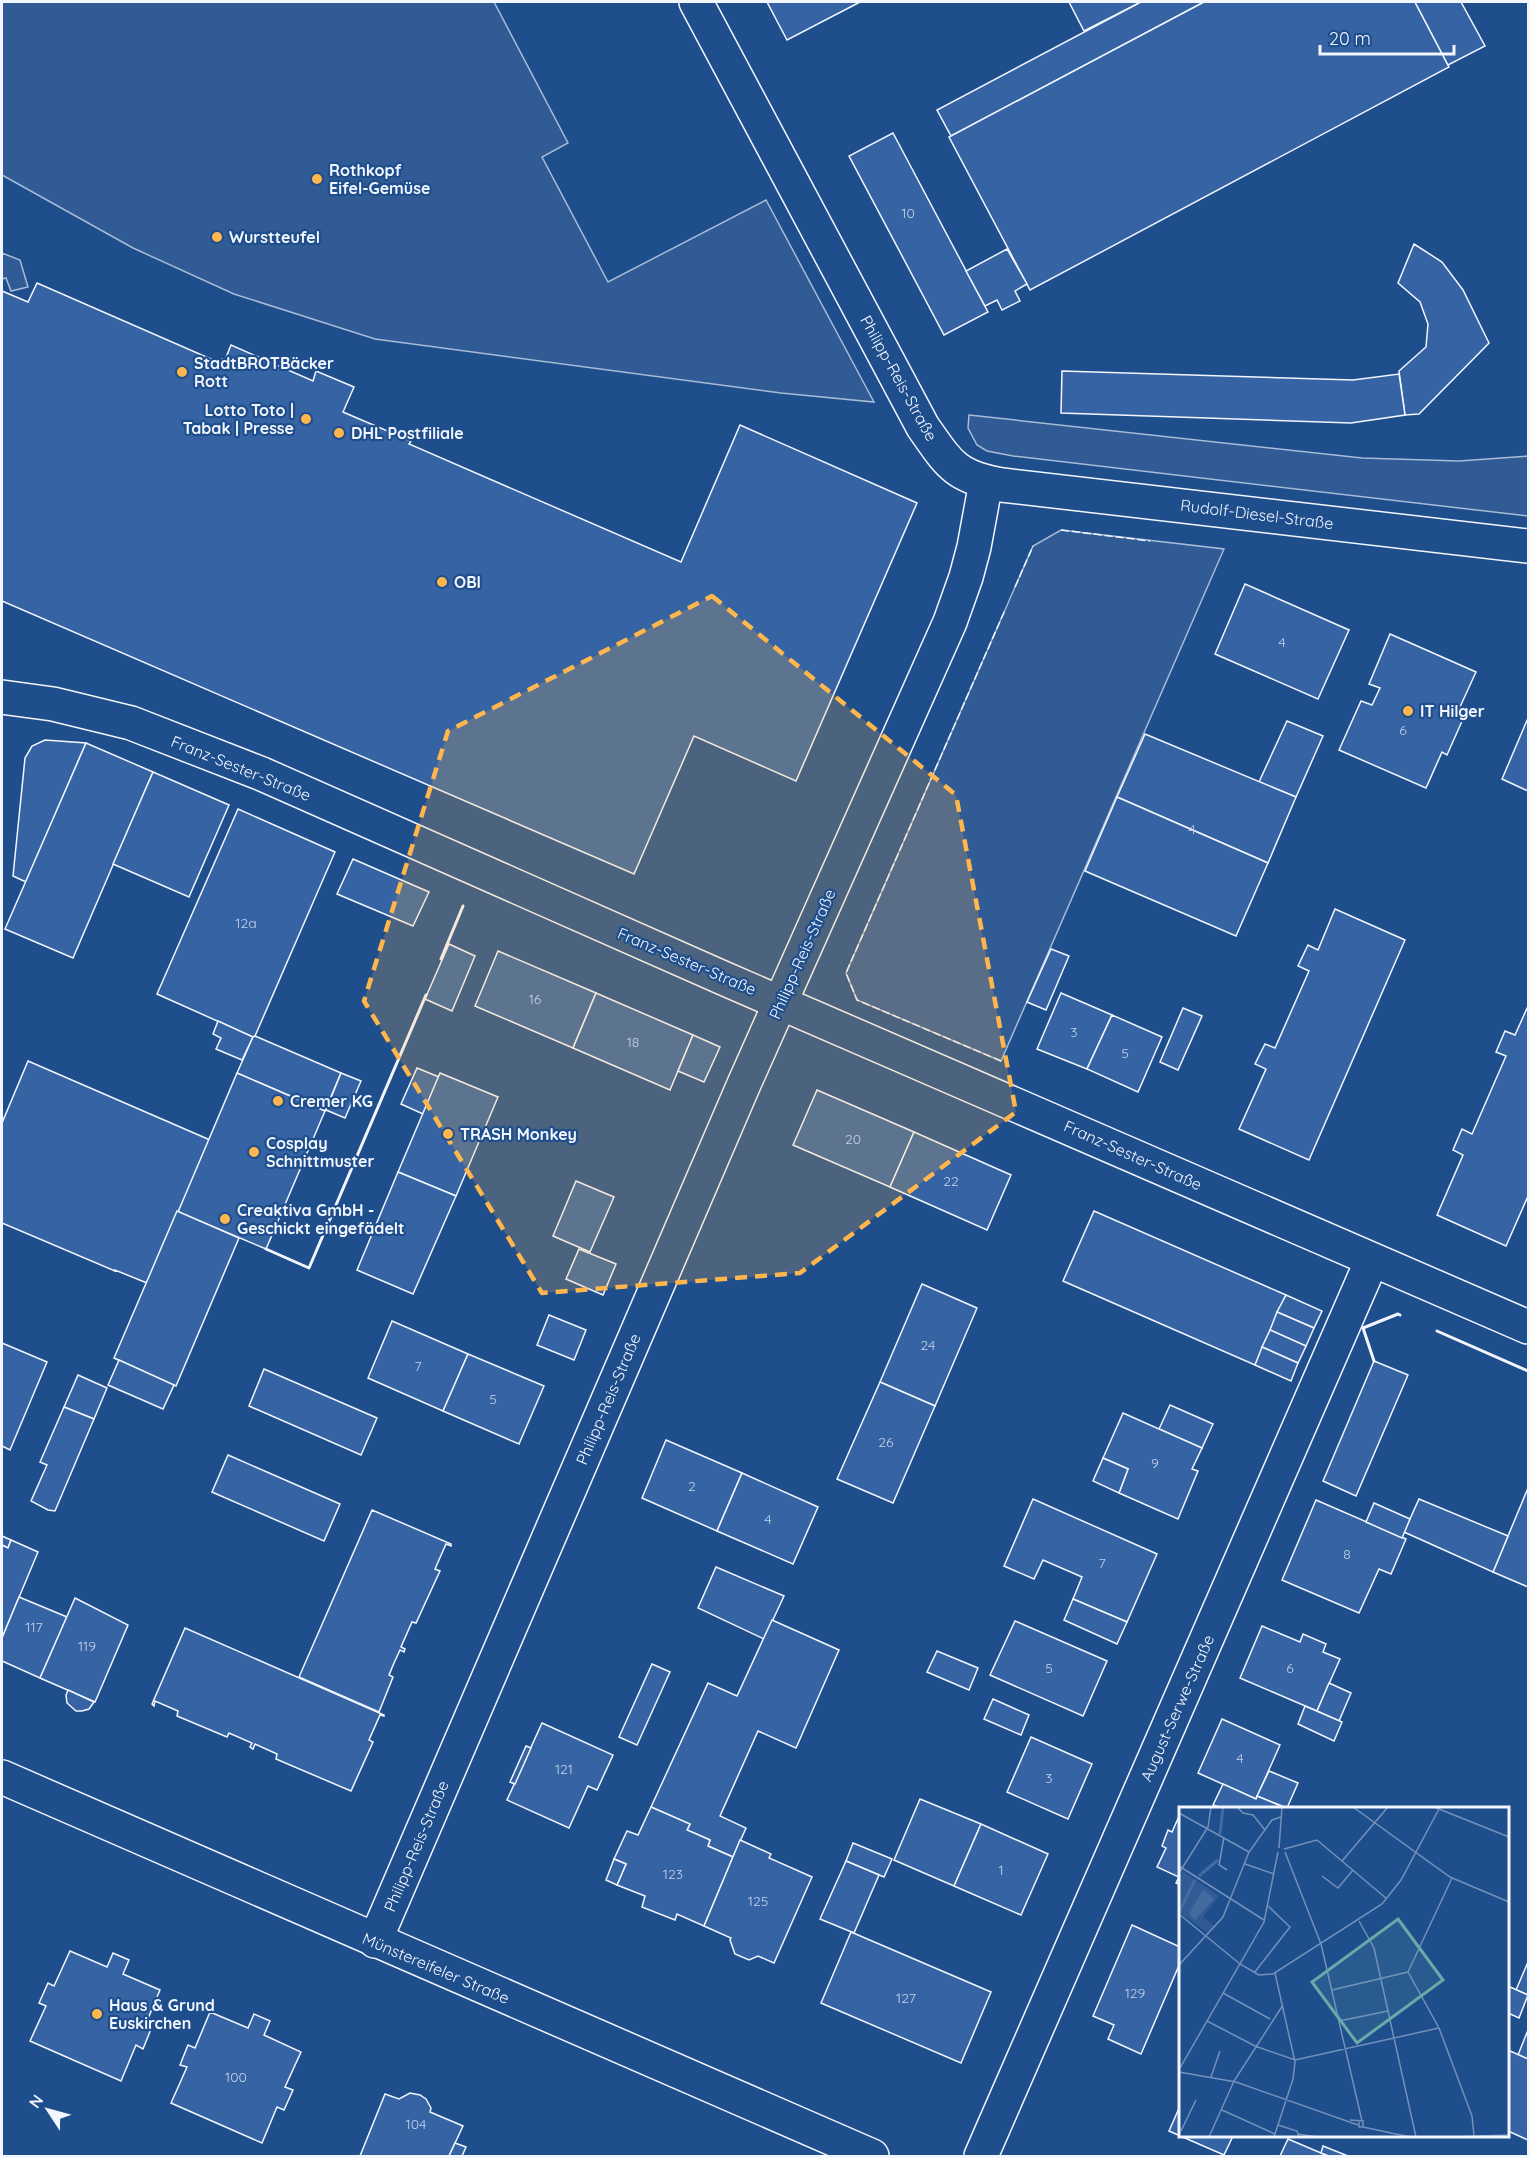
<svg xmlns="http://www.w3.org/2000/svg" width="1530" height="2158" viewBox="0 0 1530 2158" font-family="Quicksand,sans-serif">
<rect width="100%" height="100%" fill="#1f4e8c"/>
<g fill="#305b95" stroke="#a8bbd7" stroke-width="1.5">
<polygon points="2,2 494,2 568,143 542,157 608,282 766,200 874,402 781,393 375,339 234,294 133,248 2,175"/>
<polygon points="2,253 20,260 28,287 11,291 6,278 2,279"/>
<polygon points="969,415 1362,458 1459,461 1528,456 1528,516 1013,456 987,451 977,445 968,428"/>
<polygon points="1061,530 1224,549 1001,1061 857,1000 846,973 1033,546"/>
</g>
<g fill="#3563a3" stroke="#f2f6ff" stroke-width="1.5">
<polygon points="767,2 860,2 787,40"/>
<polygon points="1069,2 1141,2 1084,31"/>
<polygon points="1141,2 1204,2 951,136 937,110"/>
<polygon points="1204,2 1415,2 1449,67 1030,290 949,137"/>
<polygon points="1415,2 1461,2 1485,46 1448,65"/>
<polygon points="893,133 988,312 944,335 849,156"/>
<polygon points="1414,244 1442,262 1463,290 1489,343 1419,414 1405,415 1399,371 1426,347 1428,324 1420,302 1398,283"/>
<polygon points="1007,249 1027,284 1015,291 1020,301 1002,310 997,300 985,306 966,271"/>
<polygon points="37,283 220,363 222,359 225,360 231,345 313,381 316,371 354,387 343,412 411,441 409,444 681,562 740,425 917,503 796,781 694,736 634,874 2,601 2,291 28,302"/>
<polygon points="1062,371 1353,380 1399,374 1405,415 1351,423 1061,413"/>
<polygon points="1245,584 1349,630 1318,699 1215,654"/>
<polygon points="1390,634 1476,672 1460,707 1467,710 1447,755 1442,752 1426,788 1339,750 1361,701 1372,705 1380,688 1369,684"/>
<polygon points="1528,718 1528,791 1502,779"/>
<polygon points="1287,721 1323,736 1296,797 1259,782"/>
<polygon points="1145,734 1296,797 1268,863 1117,797"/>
<polygon points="45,740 86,743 26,882 13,876 25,758 32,746"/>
<polygon points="86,743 153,772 73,958 5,929"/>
<polygon points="153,772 229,805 189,897 113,864"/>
<polygon points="1117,797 1268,863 1236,936 1085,871"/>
<polygon points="238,809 335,852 255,1036 253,1037 157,994"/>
<polygon points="353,859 429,892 413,926 337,894"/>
<polygon points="1335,909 1405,940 1309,1160 1239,1129 1266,1069 1255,1064 1265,1044 1275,1048 1309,971 1298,966 1308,945 1318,950"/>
<polygon points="449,944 475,956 452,1011 425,999"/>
<polygon points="1051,949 1069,956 1046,1010 1027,1002"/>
<polygon points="498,951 596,993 573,1048 475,1006"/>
<polygon points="596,993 693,1035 670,1090 573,1048"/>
<polygon points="1061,993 1112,1015 1087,1069 1037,1049"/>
<polygon points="1528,1006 1528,1196 1506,1246 1437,1215 1463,1155 1453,1150 1462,1129 1472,1134 1506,1056 1496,1052 1505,1031 1515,1035"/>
<polygon points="1183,1008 1202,1016 1178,1070 1160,1062"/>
<polygon points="1112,1015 1162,1037 1138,1092 1087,1069"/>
<polygon points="218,1021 253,1037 242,1060 216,1049 221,1038 213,1034"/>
<polygon points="693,1035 720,1047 704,1082 678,1071"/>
<polygon points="255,1036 341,1073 325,1111 237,1073 253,1037"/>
<polygon points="28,1061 210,1140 147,1283 115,1270 115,1271 2,1223 2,1123"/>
<polygon points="417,1068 439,1077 423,1114 401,1104"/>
<polygon points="237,1073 325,1111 266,1249 178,1212"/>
<polygon points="341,1073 361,1081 345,1118 326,1110"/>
<polygon points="440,1073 498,1097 456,1196 398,1172"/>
<polygon points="817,1090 914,1132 890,1187 793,1145"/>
<polygon points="914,1132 1011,1175 987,1230 890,1187"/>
<polygon points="398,1172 456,1196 413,1294 357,1270"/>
<polygon points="576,1181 614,1197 590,1252 553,1236"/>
<polygon points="177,1211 239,1238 176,1386 114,1358"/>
<polygon points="1094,1211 1286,1295 1255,1365 1063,1281"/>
<polygon points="579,1249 616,1264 603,1295 566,1279"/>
<polygon points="922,1284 977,1308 935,1406 880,1382"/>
<polygon points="1286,1295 1322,1311 1314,1328 1277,1312"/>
<polygon points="1277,1312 1314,1328 1306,1346 1270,1330"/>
<polygon points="549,1315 586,1330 574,1360 537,1345"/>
<polygon points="392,1321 468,1354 443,1411 368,1378"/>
<polygon points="1270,1330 1306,1346 1298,1363 1262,1347"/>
<polygon points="2,1343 47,1362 10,1450 2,1446"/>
<polygon points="1262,1347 1298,1363 1291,1381 1255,1365"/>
<polygon points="468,1354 544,1386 519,1444 443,1411"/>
<polygon points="119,1360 174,1385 163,1409 108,1385"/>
<polygon points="1374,1361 1408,1375 1356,1496 1323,1481"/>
<polygon points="264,1369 377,1418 361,1455 249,1406"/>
<polygon points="78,1375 107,1388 94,1419 64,1407"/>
<polygon points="880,1382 935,1406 893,1503 837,1479"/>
<polygon points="1170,1405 1213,1424 1202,1448 1159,1429"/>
<polygon points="64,1407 94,1419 55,1511 48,1510 31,1501 47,1465 40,1462"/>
<polygon points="1123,1413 1202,1448 1192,1469 1198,1471 1178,1519 1119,1493 1128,1469 1103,1458"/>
<polygon points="666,1440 742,1473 717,1531 642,1498"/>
<polygon points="228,1455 340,1504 324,1541 212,1492"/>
<polygon points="1103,1458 1128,1469 1119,1493 1093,1481"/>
<polygon points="742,1473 818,1507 793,1564 717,1531"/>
<polygon points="1528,1488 1528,1587 1493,1572"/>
<polygon points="1033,1499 1157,1554 1127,1622 1073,1599 1082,1577 1043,1560 1034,1579 1004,1566"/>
<polygon points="1419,1499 1508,1536 1493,1572 1404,1532"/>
<polygon points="1316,1500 1406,1539 1391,1574 1379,1569 1359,1613 1282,1580"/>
<polygon points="1374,1503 1410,1519 1402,1538 1366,1522"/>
<polygon points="372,1510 451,1544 451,1546 446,1544 435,1569 440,1571 416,1623 412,1622 401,1647 405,1649 404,1652 400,1650 394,1663 389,1675 393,1677 379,1712 299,1677"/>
<polygon points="2,1536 11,1540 8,1548 2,1545"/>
<polygon points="11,1540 38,1552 2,1638 2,1545 8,1548"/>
<polygon points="716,1567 784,1596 764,1639 698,1608"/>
<polygon points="19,1597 67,1617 40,1678 2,1661 2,1638"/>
<polygon points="75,1598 128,1625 95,1702 40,1678"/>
<polygon points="1073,1599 1127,1622 1117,1644 1064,1620"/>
<polygon points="772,1620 839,1650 796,1748 758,1731 720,1816 746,1828 733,1857 708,1846 710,1840 687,1830 690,1824 651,1807 708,1683 737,1696"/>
<polygon points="1015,1621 1107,1661 1083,1716 990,1675"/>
<polygon points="1262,1626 1300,1642 1303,1634 1326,1644 1323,1652 1340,1659 1317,1711 1240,1678"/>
<polygon points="185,1628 384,1715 384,1716 380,1715 369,1740 373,1742 351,1791 276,1759 277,1754 255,1744 253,1749 250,1747 252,1743 229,1733 227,1737 177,1716 178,1711 155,1701 154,1706 152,1704"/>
<polygon points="937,1651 978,1668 969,1690 927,1672"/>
<polygon points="652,1664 670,1672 637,1745 619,1737"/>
<polygon points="1329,1683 1351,1693 1339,1721 1317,1711"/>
<polygon points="68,1690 94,1702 89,1709 82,1711 76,1711 67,1703 66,1695"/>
<polygon points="993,1699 1029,1715 1021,1735 984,1719"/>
<polygon points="1305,1706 1342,1722 1334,1741 1298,1724"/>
<polygon points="1222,1719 1280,1745 1256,1799 1198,1773"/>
<polygon points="542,1723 613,1755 597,1790 588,1786 569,1828 507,1800"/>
<polygon points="1031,1737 1092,1764 1068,1819 1007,1792"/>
<polygon points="526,1746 531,1748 515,1784 510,1782"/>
<polygon points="1269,1771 1298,1783 1287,1808 1257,1796"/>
<polygon points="1223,1784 1256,1799 1257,1796 1286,1808 1222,1808 1213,1805"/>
<polygon points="920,1799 981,1824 954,1886 894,1860"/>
<polygon points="651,1807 690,1824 687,1830 710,1840 708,1846 733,1857 704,1926 677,1914 675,1920 642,1907 645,1896 617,1885 626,1864 614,1859 627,1831 638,1835"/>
<polygon points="1180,1814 1180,1885 1176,1883 1179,1877 1157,1867 1166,1848 1162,1846 1168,1830 1172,1832"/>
<polygon points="981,1824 1048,1854 1021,1915 954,1886"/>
<polygon points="740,1840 771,1854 769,1858 812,1877 774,1963 758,1956 749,1960 735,1954 730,1940 731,1938 704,1926"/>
<polygon points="853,1843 892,1859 884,1877 846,1861"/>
<polygon points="614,1859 626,1864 617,1885 606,1880"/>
<polygon points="846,1861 879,1875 854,1933 820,1919"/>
<polygon points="1132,1925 1180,1947 1180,1963 1141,2054 1108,2039 1114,2025 1093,2016"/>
<polygon points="851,1932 991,1992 961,2063 821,2003"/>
<polygon points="70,1951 107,1967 113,1953 129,1960 123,1974 160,1990 145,2026 151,2029 143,2049 136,2045 121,2081 30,2041 46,2006 39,2003 48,1983 54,1986"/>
<polygon points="1528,1962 1528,1995 1516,1990"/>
<polygon points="1508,1986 1528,1995 1519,2018 1508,2013"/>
<polygon points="210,2012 248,2028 254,2014 270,2021 264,2035 301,2052 285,2087 293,2090 284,2110 277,2107 262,2143 171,2103 187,2067 180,2065 188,2045 195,2048"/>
<polygon points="1528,2030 1528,2059 1518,2055"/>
<polygon points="1508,2050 1528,2059 1528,2140 1508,2131"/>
<polygon points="410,2093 420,2095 426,2099 431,2108 430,2112 463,2126 449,2156 360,2156 385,2094 399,2099"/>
<polygon points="1180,2106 1180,2136 1233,2136 1224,2155 1169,2131"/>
<polygon points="1288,2139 1321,2153 1329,2156 1280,2156"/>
<polygon points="455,2143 466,2147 462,2156 449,2156"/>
<polygon points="1323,2146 1348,2156 1329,2156 1321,2153"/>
</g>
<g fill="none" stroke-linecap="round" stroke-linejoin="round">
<defs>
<g id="street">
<path d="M 696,2 L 923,427 C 949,464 955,477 1002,485 L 1528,546"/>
<polyline points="2,697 53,704 131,723 262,774 723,978 1528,1327"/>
<polyline points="375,1941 744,1084 950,622 966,577 974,547 986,482"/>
<polyline points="981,2156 1372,1260"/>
</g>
<polyline id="secondary" points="2,1777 872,2156"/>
</defs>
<use href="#street" stroke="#f2f6ff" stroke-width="36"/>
<use href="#secondary" stroke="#f2f6ff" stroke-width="36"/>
<use href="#street" stroke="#1f4e8c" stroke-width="33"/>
<use href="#secondary" stroke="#1f4e8c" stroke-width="33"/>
<g stroke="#f2f6ff" stroke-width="1.5" stroke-dasharray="8 3" stroke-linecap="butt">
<polyline points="1061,530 1150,541"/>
<polyline points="1015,587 1033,546"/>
<polyline points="1001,1061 857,1000 846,973 1005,610"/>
</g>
<g stroke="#f2f6ff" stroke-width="3">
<polyline points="441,959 463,906"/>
<polyline points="266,1249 309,1268 426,995"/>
<polyline points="1437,1331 1528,1371"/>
<polyline points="1374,1361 1363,1328 1398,1314 1400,1315"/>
</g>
</g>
<path fill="#ffb74d" fill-opacity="0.2" stroke="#ffb74d" stroke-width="4.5" stroke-dasharray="12 8" stroke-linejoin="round" d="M 712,596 L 956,795 L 1016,1112 L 800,1273 L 542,1293 L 364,1001 L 448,731 Z"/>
<g fill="#ffb74d" stroke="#1f4e8c" stroke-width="2">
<circle cx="317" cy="179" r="6"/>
<circle cx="217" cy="237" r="6"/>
<circle cx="182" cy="372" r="6"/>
<circle cx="306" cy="419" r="6"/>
<circle cx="339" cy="433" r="6"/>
<circle cx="442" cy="582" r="6"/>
<circle cx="1408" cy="711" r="6"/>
<circle cx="278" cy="1101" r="6"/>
<circle cx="448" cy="1134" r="6"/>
<circle cx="254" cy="1152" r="6"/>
<circle cx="225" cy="1219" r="6"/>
<circle cx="97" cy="2014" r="6"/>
</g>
<g text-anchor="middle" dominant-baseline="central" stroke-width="4.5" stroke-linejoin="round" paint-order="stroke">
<g font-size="14" fill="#c3d1e8">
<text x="908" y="213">10</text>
<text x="1282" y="642">4</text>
<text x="1403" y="730">6</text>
<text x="1192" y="829">4</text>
<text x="246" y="923">12a</text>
<text x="535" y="999">16</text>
<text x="1074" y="1032">3</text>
<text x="633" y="1042">18</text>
<text x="1125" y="1053">5</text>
<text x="853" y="1139">20</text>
<text x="951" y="1181">22</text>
<text x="928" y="1345">24</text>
<text x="418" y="1366">7</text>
<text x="493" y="1399">5</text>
<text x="886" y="1442">26</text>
<text x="1155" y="1463">9</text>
<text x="692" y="1486">2</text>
<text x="768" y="1519">4</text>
<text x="1347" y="1554">8</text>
<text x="1102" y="1563">7</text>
<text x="34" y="1627">117</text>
<text x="87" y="1646">119</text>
<text x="1049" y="1668">5</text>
<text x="1290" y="1668">6</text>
<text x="1240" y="1758">4</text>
<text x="564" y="1769">121</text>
<text x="1049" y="1778">3</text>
<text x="1001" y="1870">1</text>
<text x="673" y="1874">123</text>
<text x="758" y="1901">125</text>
<text x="1135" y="1993">129</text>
<text x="906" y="1998">127</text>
<text x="236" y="2077">100</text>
<text x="416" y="2124">104</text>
</g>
<g font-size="16" font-weight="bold" fill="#f2f6ff" stroke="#1f4e8c" text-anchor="start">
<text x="329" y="170">Rothkopf<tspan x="329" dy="18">Eifel-Gemüse</tspan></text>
<text x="229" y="237">Wurstteufel</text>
<text x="194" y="363">StadtBROTBäcker<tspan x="194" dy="18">Rott</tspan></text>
<text x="294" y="410" text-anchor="end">Lotto Toto |<tspan x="294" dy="18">Tabak | Presse</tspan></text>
<text x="351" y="433">DHL Postfiliale</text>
<text x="454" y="582">OBI</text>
<text x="1420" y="711">IT Hilger</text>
<text x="290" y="1101">Cremer KG</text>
<text x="460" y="1134">TRASH Monkey</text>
<text x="266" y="1143">Cosplay<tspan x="266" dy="18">Schnittmuster</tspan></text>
<text x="237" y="1210">Creaktiva GmbH -<tspan x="237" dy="18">Geschickt eingefädelt</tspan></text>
<text x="109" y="2005">Haus &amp; Grund<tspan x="109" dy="18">Euskirchen</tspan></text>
</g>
<g font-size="16" fill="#f2f6ff" stroke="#1f4e8c">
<text transform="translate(899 378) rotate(61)">Philipp-Reis-Straße</text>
<text transform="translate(1257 514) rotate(7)">Rudolf-Diesel-Straße</text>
<text transform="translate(241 768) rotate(22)">Franz-Sester-Straße</text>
<text transform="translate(802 954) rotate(-66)">Philipp-Reis-Straße</text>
<text transform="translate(687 961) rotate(23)">Franz-Sester-Straße</text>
<text transform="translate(1133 1155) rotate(24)">Franz-Sester-Straße</text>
<text transform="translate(608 1399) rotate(-67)">Philipp-Reis-Straße</text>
<text transform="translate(1177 1708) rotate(-66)">August-Serwe-Straße</text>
<text transform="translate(416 1846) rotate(-67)">Philipp-Reis-Straße</text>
<text transform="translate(436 1968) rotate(23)">Münstereifeler Straße</text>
</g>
</g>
<g transform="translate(1179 1807)">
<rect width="330" height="330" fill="#1f4e8c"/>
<path d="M 4,64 L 40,89 L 24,110 L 35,119 L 29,126 L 0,105 L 0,69 Z" fill="#305b95"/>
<path d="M 24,82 L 35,92 L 16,113 L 10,107 Z" fill="#446ba0"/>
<path fill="none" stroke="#446ba0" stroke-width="3" d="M 41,27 L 44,0M 20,69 L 39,53M 1,103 L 16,73"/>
<path fill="none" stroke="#7391ba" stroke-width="1.5" d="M 58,0 L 64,6 L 74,8 L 86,23M 174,0 L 271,70 L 330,95M 255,0 L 330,30M 0,6 L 70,45M 45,30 L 40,58 L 48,63M 100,41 L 103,0M 105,42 L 138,33 L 208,92M 106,45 L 142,137 L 183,314M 163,54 L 209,0M 66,57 L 95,67M 0,59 L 85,113M 0,66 L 29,20 L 32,0M 143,69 L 159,81 L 174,63M 0,107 L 61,157 L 80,168 L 94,167 L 203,97 L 222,73 L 261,0M 180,114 L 195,141 L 237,330M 0,158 L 44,110 L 70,45 L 93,13 L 102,10M 229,165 L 260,221 L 293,309 L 295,329M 229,165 L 273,71M 75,166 L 111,120 L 89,99M 153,183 L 229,165M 44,186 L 91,212M 28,214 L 76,239 L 116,253 L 260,221M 160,214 L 209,204M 1,261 L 85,115 L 99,45M 0,265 L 57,275 L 179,318M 32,270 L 41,244M 43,303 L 96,327M 171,313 L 184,314 L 184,320 L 180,320 L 180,315M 99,318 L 118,324 L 120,330M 184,320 L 231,330M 2,324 L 17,293M 119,327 L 138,330M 30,330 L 55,274 L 104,198M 95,330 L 114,272 L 116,255 L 96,166M 273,330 L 330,328"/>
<path fill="#6aa9a8" fill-opacity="0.15" stroke="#6aa9a8" stroke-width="3" d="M 219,112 L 264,173 L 178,236 L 133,175 Z"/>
<rect width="330" height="330" fill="none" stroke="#f2f6ff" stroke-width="3"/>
</g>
<rect width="1530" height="2158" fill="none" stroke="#f2f6ff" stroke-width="6"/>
<g transform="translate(48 2110) rotate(306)" stroke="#1f4e8c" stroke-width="4.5" paint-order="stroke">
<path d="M0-4.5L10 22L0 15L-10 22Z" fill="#f2f6ff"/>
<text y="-9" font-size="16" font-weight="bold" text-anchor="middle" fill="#f2f6ff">N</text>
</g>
<path d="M1320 45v9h134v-9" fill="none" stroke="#f2f6ff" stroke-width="3"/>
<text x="1329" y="45" font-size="18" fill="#f2f6ff" stroke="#1f4e8c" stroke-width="4.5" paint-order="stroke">20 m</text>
</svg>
